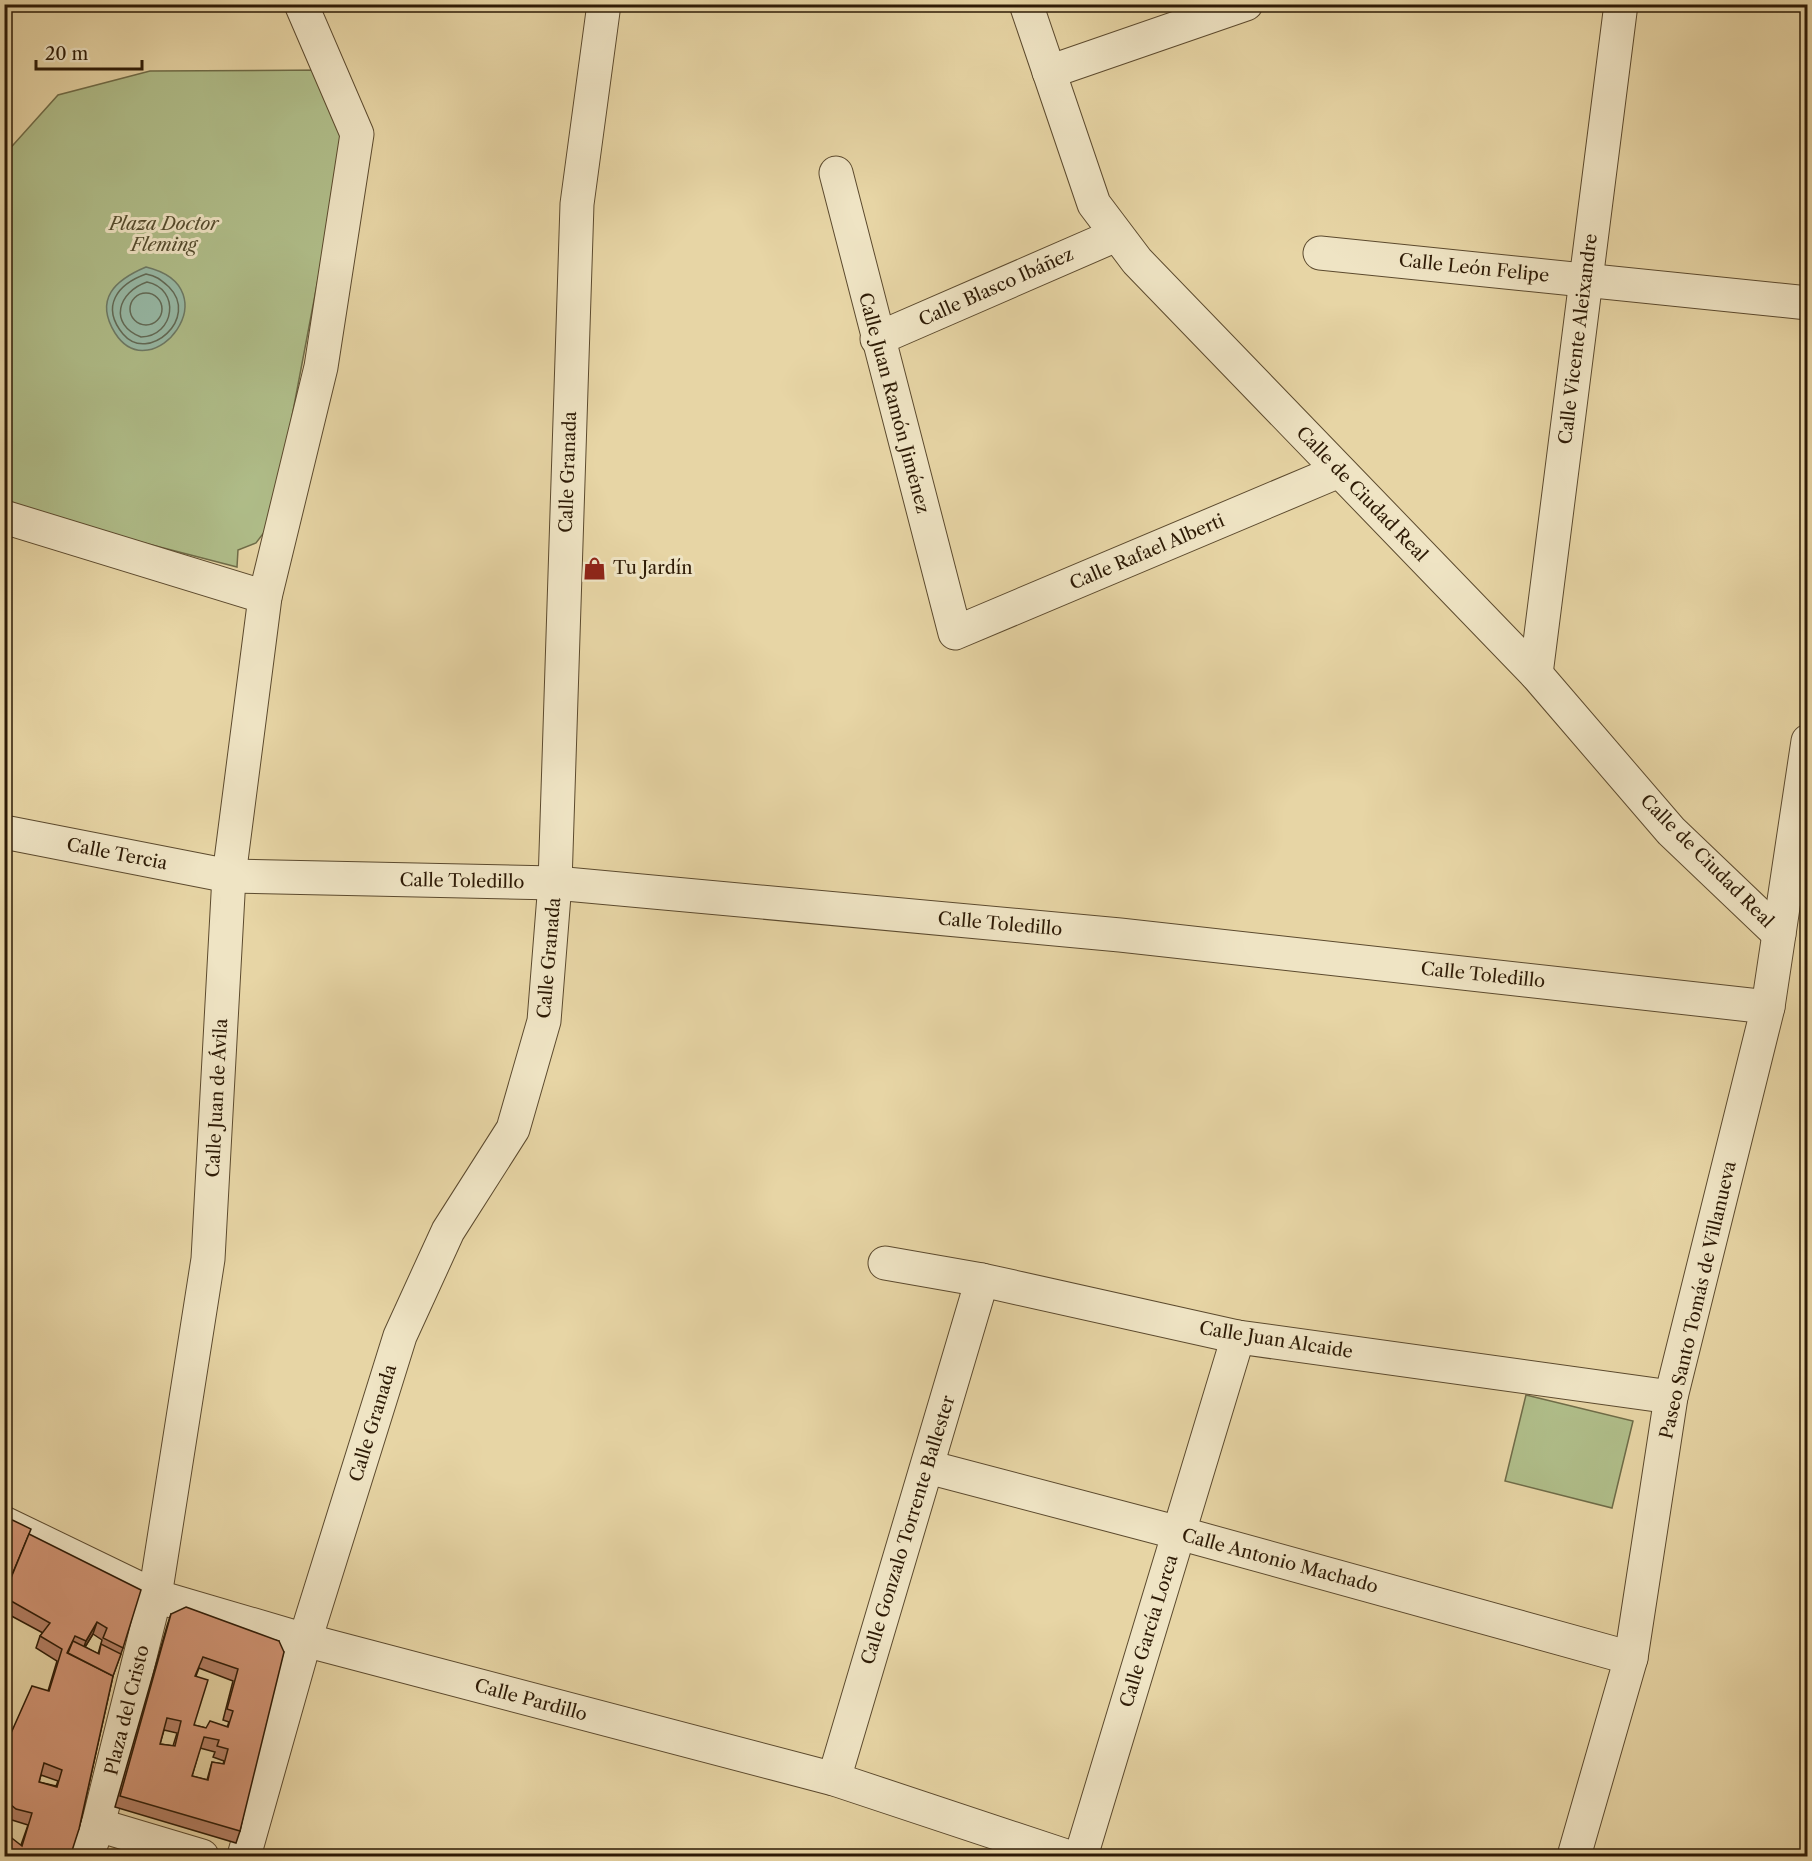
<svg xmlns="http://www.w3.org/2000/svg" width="1812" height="1861" viewBox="0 0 1812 1861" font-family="'Libre Caslon Text',serif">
<rect width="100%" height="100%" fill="#e7d5a5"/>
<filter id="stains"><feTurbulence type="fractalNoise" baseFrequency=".00333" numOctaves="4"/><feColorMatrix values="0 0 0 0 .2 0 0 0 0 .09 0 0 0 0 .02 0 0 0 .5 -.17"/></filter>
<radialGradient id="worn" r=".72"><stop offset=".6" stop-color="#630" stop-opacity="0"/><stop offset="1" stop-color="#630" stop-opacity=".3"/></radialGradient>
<g fill="#b0be8a" stroke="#6f6c48" stroke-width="1.5">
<polygon points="329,70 344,142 272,522 256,543 238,550 237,567 5,507 5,154 58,95 150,71"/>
<polygon points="1526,1395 1633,1421 1612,1508 1505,1481"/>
</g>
<path fill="#97b9a6" stroke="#6d7a66" stroke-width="1.5" d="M 146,267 C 233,288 152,391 115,333 C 94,299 115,280 146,267 Z"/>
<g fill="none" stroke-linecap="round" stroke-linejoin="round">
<g stroke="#626a56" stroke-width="1.5">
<path d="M 146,274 C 157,276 161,280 169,287 C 200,318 148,364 123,334 C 100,306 118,284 146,274 Z"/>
<path d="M 147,282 C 181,289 175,336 141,337 C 108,324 118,292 147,282 Z"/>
<circle cx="146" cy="309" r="16"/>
</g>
<defs>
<g id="minor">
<polyline points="1026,4 1094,204 1137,261 1536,674 1671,831 1779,934"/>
<polyline points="1049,72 1246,4"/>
<polyline points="836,173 955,633 1339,471"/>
<polyline points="1320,253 1808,303"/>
<polyline points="877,339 1116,235"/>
<polyline points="4,517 265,597"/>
<polyline points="1536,674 1621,4"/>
<polyline points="4,832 229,876 555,883 1120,935 1768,1007"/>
<polyline points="885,1263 982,1280 1238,1337 1671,1397"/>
<polyline points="928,1467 1179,1533 1631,1658"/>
<polyline points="4,1523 155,1596 305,1640 834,1779 1066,1856"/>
<polyline points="834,1779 982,1280"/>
<polyline points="98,1825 202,1856"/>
<polyline points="87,1856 98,1825 155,1596 208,1259 229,876 265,597 321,367 357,134 301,4"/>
<polyline points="244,1856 305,1640 400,1336 448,1231 513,1129 544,1021 555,883 577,204 604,4"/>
<polyline points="1081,1856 1238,1337"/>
</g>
<polyline id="tertiary" points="1574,1856 1631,1658 1671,1397 1768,1007 1808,741"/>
</defs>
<use href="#minor" stroke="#5c4a2e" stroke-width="35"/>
<use href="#tertiary" stroke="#5c4a2e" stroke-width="35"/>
<use href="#minor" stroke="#efe4c4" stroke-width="33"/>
<use href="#tertiary" stroke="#efe4c4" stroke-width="33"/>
</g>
<g fill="#b47f64" stroke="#2e1b06" stroke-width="1.5" fill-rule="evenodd">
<path d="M 4,1516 L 29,1534 L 123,1648 L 113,1676 L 79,1829 L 21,1845 L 28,1825 L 12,1820 L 4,1814 L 4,1731 L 11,1733 L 48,1691 L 57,1661 L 36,1648 L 40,1636 L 43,1633 L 4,1612 ZM 93,1634 L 102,1640 L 98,1654 L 85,1647 ZM 41,1775 L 58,1781 L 56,1786 L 39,1782 Z"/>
<path d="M 171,1614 L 279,1641 L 240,1831 L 236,1843 L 115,1807 L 167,1626 ZM 199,1668 L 233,1681 L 223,1720 L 229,1722 L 227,1727 L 206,1728 L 194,1725 L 196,1676 ZM 164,1730 L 177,1733 L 173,1746 L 160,1744 ZM 200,1748 L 215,1752 L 213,1757 L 224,1761 L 223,1764 L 212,1762 L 207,1780 L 192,1776 Z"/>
</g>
<polygon fill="#926851" stroke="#2e1b06" stroke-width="1.5" points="97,1622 93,1634 82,1652 86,1641"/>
<g fill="#d19474" stroke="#2e1b06" stroke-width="1.5" fill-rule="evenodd">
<polygon points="4,1516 31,1529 4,1594"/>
<path d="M 29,1534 L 141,1590 L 123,1648 L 103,1638 L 107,1628 L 97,1622 L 86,1641 L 75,1636 L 67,1653 L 113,1676 L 79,1829 L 70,1857 L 4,1857 L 4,1832 L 22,1846 L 32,1813 L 16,1809 L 4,1799 L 4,1731 L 11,1733 L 32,1686 L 49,1691 L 62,1649 L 40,1636 L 50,1623 L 4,1597 L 4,1595 ZM 44,1763 L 62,1770 L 57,1787 L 39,1782 Z"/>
<path d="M 186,1607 L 279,1641 L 284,1652 L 240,1831 L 120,1796 L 171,1614 ZM 203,1657 L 238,1669 L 227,1709 L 233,1711 L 228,1727 L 210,1721 L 206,1728 L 194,1725 L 208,1680 L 195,1676 ZM 167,1718 L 181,1721 L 175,1746 L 160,1744 ZM 204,1737 L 219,1740 L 217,1746 L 228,1749 L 224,1764 L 212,1762 L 208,1780 L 192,1776 Z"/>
<polygon points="73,1641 99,1654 101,1644 121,1654 113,1676 68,1653"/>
</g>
<defs>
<symbol id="shop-bare" viewBox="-9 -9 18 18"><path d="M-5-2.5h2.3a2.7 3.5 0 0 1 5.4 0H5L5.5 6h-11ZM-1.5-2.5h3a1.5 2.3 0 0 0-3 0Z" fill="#8f2418" stroke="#efe4c4" stroke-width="2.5" paint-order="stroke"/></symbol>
</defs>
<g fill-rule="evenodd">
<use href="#shop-bare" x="578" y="552" width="33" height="33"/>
</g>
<g text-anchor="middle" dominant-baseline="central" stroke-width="6" stroke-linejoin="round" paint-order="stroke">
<g font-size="18" font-style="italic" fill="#554c2e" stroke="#efe4c4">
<text x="164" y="224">Plaza Doctor<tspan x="164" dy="21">Fleming</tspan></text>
</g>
<g font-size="18" fill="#2e1b06" stroke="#efe4c4">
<text transform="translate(1474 268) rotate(6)">Calle León Felipe</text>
<text transform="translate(996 287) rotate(-24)">Calle Blasco Ibáñez</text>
<text transform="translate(1578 339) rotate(-83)">Calle Vicente Aleixandre</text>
<text transform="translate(894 403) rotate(75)">Calle Juan Ramón Jiménez</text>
<text transform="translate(568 472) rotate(-88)">Calle Granada</text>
<text transform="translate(1362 494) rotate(46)">Calle de Ciudad Real</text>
<text transform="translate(1147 552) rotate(-23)">Calle Rafael Alberti</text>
<text transform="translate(117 854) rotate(11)">Calle Tercia</text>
<text transform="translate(1707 861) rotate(45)">Calle de Ciudad Real</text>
<text transform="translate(462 881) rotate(1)">Calle Toledillo</text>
<text transform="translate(1000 924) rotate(5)">Calle Toledillo</text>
<text transform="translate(549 958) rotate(-85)">Calle Granada</text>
<text transform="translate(1483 975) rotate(6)">Calle Toledillo</text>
<text transform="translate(217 1098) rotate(-87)">Calle Juan de Ávila</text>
<text transform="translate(1698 1300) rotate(-77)">Paseo Santo Tomás de Villanueva</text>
<text transform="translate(1276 1340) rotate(9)">Calle Juan Alcaide</text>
<text transform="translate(373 1423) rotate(-73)">Calle Granada</text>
<text transform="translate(908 1530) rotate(-73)">Calle Gonzalo Torrente Ballester</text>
<text transform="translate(1280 1561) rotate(15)">Calle Antonio Machado</text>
<text transform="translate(1149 1631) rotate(-73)">Calle García Lorca</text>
<text transform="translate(531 1700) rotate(15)">Calle Pardillo</text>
<text transform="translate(127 1710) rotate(-76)">Plaza del Cristo</text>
</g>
<g font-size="18" fill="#2e1b06" stroke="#efe4c4" text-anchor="start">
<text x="613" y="568">Tu Jardín</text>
</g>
</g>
<rect width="1812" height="1861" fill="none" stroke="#e7d5a5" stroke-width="24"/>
<rect x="6" y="6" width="1800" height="1849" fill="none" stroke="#2e1b06" stroke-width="3"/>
<rect x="12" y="12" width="1788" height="1837" fill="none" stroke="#2e1b06" stroke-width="1.5"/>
<path d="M36 60v9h106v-9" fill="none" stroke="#2e1b06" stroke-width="3"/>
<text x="45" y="60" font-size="18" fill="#2e1b06" stroke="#efe4c4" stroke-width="4.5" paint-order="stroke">20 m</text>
<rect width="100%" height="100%" filter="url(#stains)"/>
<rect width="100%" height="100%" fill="url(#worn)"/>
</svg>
